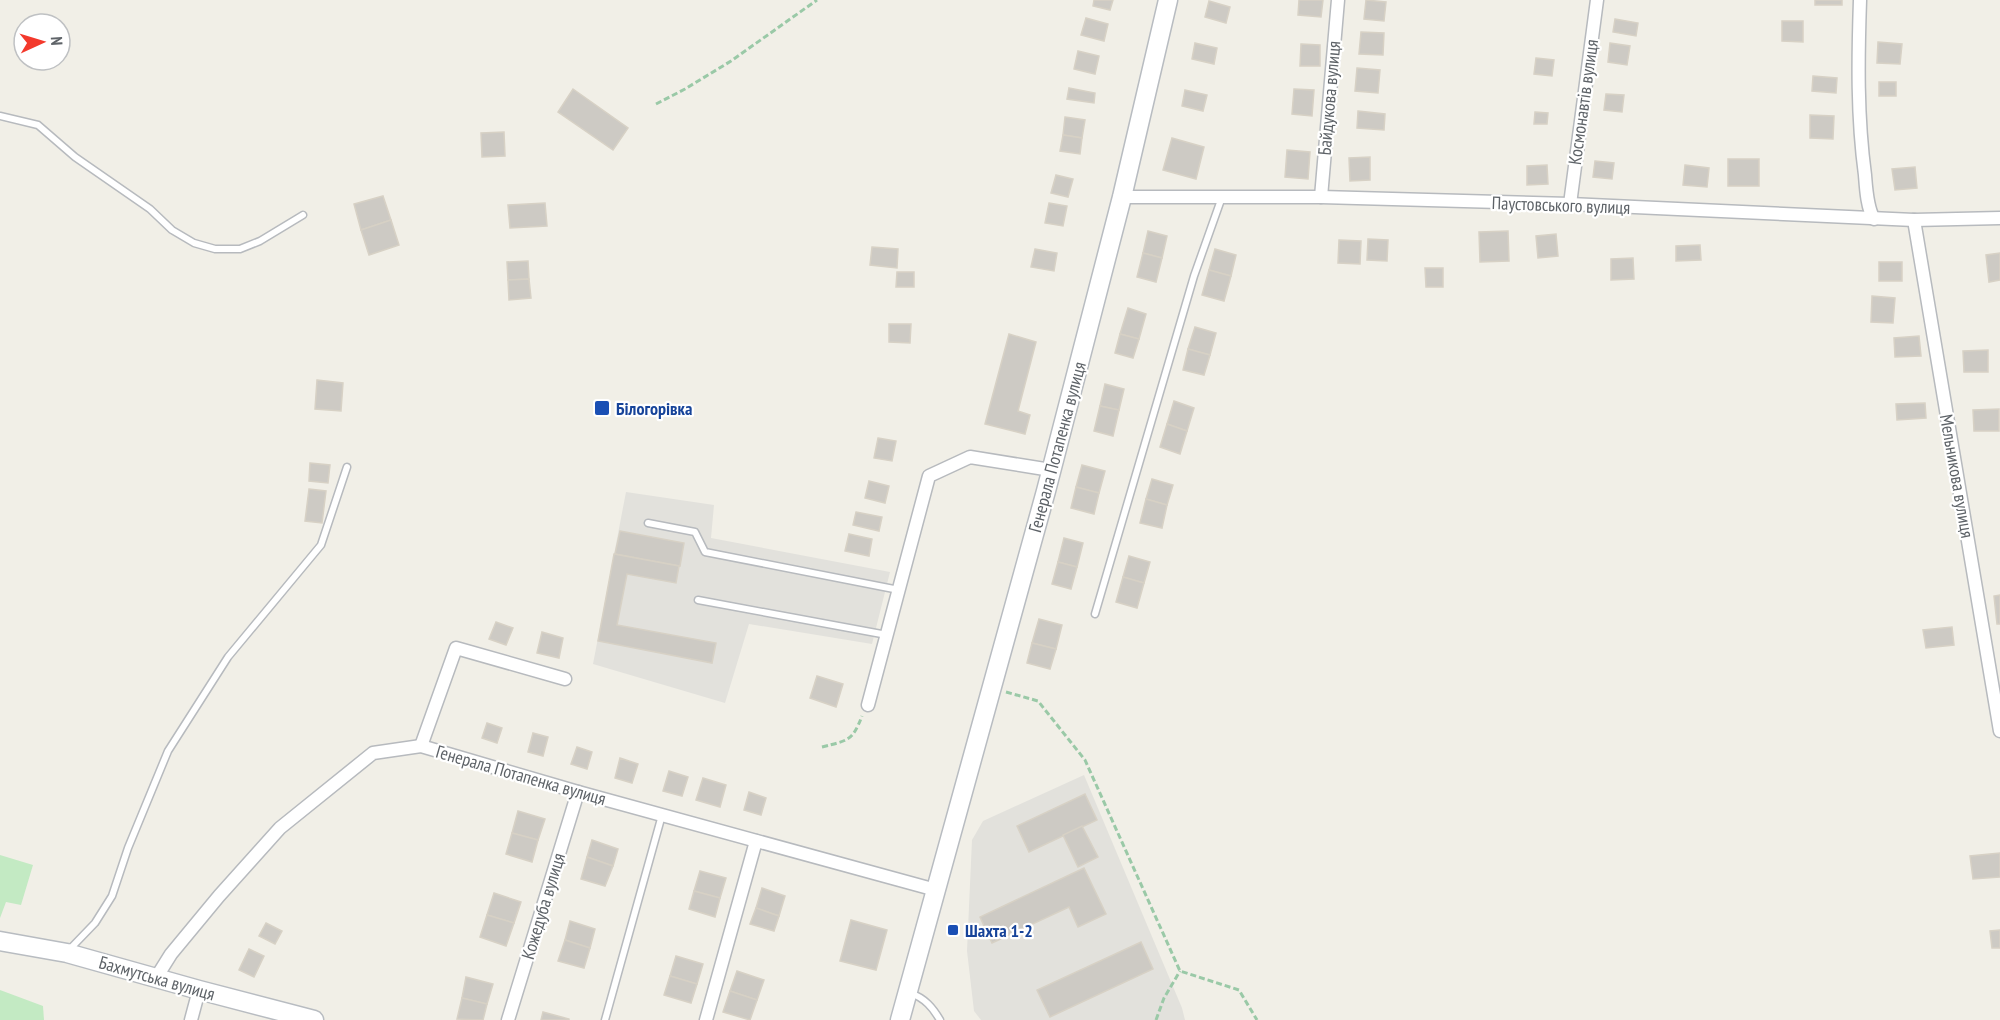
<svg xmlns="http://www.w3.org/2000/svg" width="2000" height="1020" viewBox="0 0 2000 1020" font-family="'PT Sans Narrow',sans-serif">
<rect width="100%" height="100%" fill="#f1efe7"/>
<g fill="#e2e1dc">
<polygon points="626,492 714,505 711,538 890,572 872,644 749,624 725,703 593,664"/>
<polygon points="1084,775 1182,1008 1185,1020 981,1020 974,1011 967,951 972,840 983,821"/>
</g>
<g fill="#c3eac3">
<polygon points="0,855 33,865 21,905 6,902 0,918"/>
<polygon points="0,990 43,1006 44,1020 0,1020"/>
</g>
<g fill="#cdcac4" stroke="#d7d1c5" stroke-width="1.5">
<polygon points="1094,0 1113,0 1110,10 1093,6"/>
<polygon points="1299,0 1323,0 1321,17 1298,15"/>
<polygon points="1366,0 1386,2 1384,21 1364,19"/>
<rect x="1815" y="0" width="27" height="5"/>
<polygon points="1209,1 1230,7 1226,23 1205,17"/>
<polygon points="1086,18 1108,24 1104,41 1081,35"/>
<polygon points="1615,19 1638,23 1636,36 1613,32"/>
<polygon points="1782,21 1803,21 1803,42 1782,41"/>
<polygon points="1361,32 1384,33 1383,55 1359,54"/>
<polygon points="1878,42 1902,44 1900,64 1877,63"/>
<polygon points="1195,43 1217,48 1214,64 1192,59"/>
<polygon points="1610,43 1630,46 1627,65 1608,62"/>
<polygon points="1301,44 1320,45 1320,66 1300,66"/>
<polygon points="1078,51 1099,56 1095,74 1074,69"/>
<polygon points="1536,58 1554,60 1552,76 1534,74"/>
<polygon points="1357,68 1380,70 1378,93 1355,91"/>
<polygon points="1813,76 1837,78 1836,93 1812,91"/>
<rect x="1879" y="82" width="17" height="14"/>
<polygon points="1069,88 1095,93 1094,103 1067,99"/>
<polygon points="573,89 628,128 613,150 558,112"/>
<polygon points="1294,89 1314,90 1312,116 1292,114"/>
<polygon points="1185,90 1207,95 1203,111 1182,106"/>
<polygon points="1606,94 1624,95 1622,112 1604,110"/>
<polygon points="1358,111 1385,114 1384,130 1357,128"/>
<polygon points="1535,112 1548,113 1547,124 1534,124"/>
<polygon points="1810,115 1834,116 1833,139 1810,138"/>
<polygon points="1065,117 1085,120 1082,138 1063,135"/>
<polygon points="504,132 505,156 482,157 481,133"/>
<polygon points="1063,135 1082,138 1080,154 1060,151"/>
<polygon points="1172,138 1204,147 1196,179 1163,170"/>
<polygon points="1287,150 1310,152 1308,179 1285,177"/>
<polygon points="1370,157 1370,180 1350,181 1349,158"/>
<rect x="1728" y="159" width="31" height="27"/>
<polygon points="1595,161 1614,163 1612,179 1593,177"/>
<polygon points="1547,165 1548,184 1527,185 1527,166"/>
<polygon points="1685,165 1709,168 1707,187 1683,185"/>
<polygon points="1915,167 1917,188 1895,190 1892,169"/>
<polygon points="1056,175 1073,179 1068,197 1051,193"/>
<polygon points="383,196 391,220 361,230 354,204"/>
<polygon points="545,203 547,226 510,228 508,205"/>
<polygon points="1049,203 1067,206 1063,226 1045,223"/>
<polygon points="391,220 399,245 369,255 361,230"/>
<polygon points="1148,231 1167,236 1162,258 1143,253"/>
<polygon points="1508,231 1509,261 1480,262 1479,232"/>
<polygon points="1556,234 1558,256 1538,258 1536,236"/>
<polygon points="1368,239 1388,240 1387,261 1367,260"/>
<polygon points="1339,240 1361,241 1360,264 1338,263"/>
<polygon points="1700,245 1701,260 1676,261 1676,246"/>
<polygon points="872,247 898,249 897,268 870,265"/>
<polygon points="1035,249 1057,253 1054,271 1031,267"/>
<polygon points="1215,249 1236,255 1231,276 1209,270"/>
<polygon points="1143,253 1162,258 1156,282 1137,277"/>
<polygon points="2000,253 2000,280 1989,282 1986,255"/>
<polygon points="1633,258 1634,279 1611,280 1611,259"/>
<polygon points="528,261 529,279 508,280 507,262"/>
<rect x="1879" y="262" width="23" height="19"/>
<polygon points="1425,268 1443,268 1443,287 1426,287"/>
<polygon points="1209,270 1231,276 1224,301 1202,295"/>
<polygon points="897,272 914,272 914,287 896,287"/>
<polygon points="529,279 531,298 509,300 508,280"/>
<polygon points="1872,296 1895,298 1893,323 1871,322"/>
<polygon points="1128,308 1146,314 1139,339 1120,334"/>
<polygon points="889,324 911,324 910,343 889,342"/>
<polygon points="1195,327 1216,333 1210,355 1188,349"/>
<polygon points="1009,334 1036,342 1018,411 1030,415 1025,434 985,424"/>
<polygon points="1120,334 1139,339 1133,358 1115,353"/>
<polygon points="1919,336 1921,356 1895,357 1894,338"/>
<polygon points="1188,349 1210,355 1204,375 1183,370"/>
<polygon points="1988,350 1988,372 1964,372 1963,351"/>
<polygon points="317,380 343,383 341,411 315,409"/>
<polygon points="1105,384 1124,389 1119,410 1100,406"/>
<polygon points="1174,401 1194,408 1187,431 1167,424"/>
<polygon points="1925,403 1926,418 1897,420 1896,404"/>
<polygon points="1100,406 1119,410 1113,436 1094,431"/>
<polygon points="1999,409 1999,431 1974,431 1973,410"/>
<polygon points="1167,424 1187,431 1180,454 1160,447"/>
<polygon points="878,438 896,441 892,461 874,458"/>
<polygon points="310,463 330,465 328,483 309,481"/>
<polygon points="1082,465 1105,471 1099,493 1076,487"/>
<polygon points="1152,479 1173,485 1167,505 1146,499"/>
<polygon points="869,481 889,486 885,503 865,498"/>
<polygon points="1076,487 1099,493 1094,514 1071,508"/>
<polygon points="309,489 326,491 322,523 305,521"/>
<polygon points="1146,499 1167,505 1162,528 1140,523"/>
<polygon points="856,512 882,517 879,531 853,525"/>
<polygon points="620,531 684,543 680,566 615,554"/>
<polygon points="849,534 872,539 869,556 845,551"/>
<polygon points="1064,538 1083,543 1077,567 1058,562"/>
<polygon points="614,554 679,566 676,583 627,574 617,625 716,643 712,663 598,641"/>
<polygon points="1129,556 1150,562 1144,583 1123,577"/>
<polygon points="1058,562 1077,567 1071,589 1052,584"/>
<polygon points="1123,577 1144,583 1137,608 1116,602"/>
<polygon points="2000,595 2000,624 1997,624 1994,596"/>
<polygon points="1039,619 1062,625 1056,649 1032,643"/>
<polygon points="496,622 513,628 506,645 489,639"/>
<polygon points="1952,627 1954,645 1926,648 1923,630"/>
<polygon points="542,632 563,638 559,658 537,653"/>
<polygon points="1032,643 1056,649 1050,669 1027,663"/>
<polygon points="817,676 843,684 836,707 810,698"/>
<polygon points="487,723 502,728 497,743 482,738"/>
<polygon points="533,733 548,737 543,756 528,752"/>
<polygon points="577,747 592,752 587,769 571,764"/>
<polygon points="620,758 638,764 632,783 615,778"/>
<polygon points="669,771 688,777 682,796 663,791"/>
<polygon points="703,778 726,785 720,807 696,800"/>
<polygon points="749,792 766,798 761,815 744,810"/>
<polygon points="1085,794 1097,820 1029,852 1017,826"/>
<polygon points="518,811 545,819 538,840 512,833"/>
<polygon points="1082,826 1098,857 1078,867 1063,835"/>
<polygon points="512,833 538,840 532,862 506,854"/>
<polygon points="592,840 618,849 613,866 587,857"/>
<polygon points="2000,853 2000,877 1973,879 1970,856"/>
<polygon points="587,857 613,866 605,886 581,879"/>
<polygon points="1084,868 1106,914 1078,927 1069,907 992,943 980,917"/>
<polygon points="700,871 726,878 720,898 694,891"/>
<polygon points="762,888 785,896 779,916 756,908"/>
<polygon points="694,891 720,898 715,917 689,909"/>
<polygon points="494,893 521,902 514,923 487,915"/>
<polygon points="756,908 779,916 774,931 750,924"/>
<polygon points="487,915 514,923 506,946 480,937"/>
<polygon points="851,920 887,930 876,970 840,961"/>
<polygon points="570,921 595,929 590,948 565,940"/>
<polygon points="266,923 282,931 275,944 259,936"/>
<polygon points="2000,930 2000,948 1992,948 1990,931"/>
<polygon points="565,940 590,948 584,968 558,961"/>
<polygon points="1141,942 1153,969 1050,1017 1037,990"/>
<polygon points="249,949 264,956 254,977 239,970"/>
<polygon points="676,956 703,964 697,984 670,976"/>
<polygon points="737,971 764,980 757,1000 730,991"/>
<polygon points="670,976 697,984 691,1003 664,995"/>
<polygon points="466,977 493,984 487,1004 462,998"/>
<polygon points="730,991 757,1000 750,1020 723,1012"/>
<polygon points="462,998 487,1004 483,1020 457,1019"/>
<polygon points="543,1012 569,1019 569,1020 541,1020"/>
</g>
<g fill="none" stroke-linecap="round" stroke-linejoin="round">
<defs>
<g id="lane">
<polyline points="0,116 38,125 75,157 150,209 172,230 194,243 215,249 240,249 260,241 303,215"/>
<polyline points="648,523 695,532 705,552 899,590"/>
<polyline points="698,600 887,635"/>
<polyline points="1095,614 1194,276 1222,197"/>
<polyline points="69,950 95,923 112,896 128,848 168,751 228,657 321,545 347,467"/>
<path d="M 910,993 C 925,998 933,1008 940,1020"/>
<polyline points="605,1020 662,815"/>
</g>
<g id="street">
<path d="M 1860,0 C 1858,59 1857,116 1865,175 C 1866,188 1867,208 1874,219"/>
<polyline points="1122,197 1321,197 1570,204 1914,220 2000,218"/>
<polyline points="1321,197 1338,0"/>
<polyline points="1570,204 1597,0"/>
<polyline points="1914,220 2000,731"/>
<polyline points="868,705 929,476 970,457 1051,470"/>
<polyline points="421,746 456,648 565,679"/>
<polyline points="156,978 171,954 219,896 280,828 373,753 421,746 578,792 936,890"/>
<polyline points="191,1020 199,990"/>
<polyline points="508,1020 578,792"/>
<polyline points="706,1020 756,841"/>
</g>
<g id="secondary">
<polyline points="0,941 67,953 199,990 314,1020"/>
<polyline points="900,1020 1046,491 1122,197 1168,0"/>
</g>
</defs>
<use href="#lane" stroke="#b7babe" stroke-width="9"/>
<use href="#street" stroke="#b7babe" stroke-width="15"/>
<use href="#secondary" stroke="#b8bcc1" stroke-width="21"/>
<g stroke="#9ac9a7" stroke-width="3" stroke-dasharray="6 3" stroke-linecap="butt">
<polyline points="656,104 685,89 731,61 817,0"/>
<polyline points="1006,692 1038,701 1085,760 1180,971 1239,990 1257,1020"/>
<path d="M 822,747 C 848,740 852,742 862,716"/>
<polyline points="1156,1020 1164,998 1180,971"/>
</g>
<use href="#lane" stroke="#fff" stroke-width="6"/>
<use href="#street" stroke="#fff" stroke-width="12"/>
<use href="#secondary" stroke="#fff" stroke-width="18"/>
</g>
<g fill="#1a4fb4" stroke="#fff" stroke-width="2">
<rect x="594" y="400" width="16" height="16" rx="3"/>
<rect x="947" y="924" width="12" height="12" rx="3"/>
</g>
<g text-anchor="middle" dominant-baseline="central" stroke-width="4.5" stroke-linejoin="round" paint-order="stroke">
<g font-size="18" fill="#5e6368" stroke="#fff">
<text transform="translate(1329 98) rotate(-85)">Байдукова вулиця</text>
<text transform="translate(1583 102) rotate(-82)">Космонавтів вулиця</text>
<text transform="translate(1561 205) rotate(2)">Паустовського вулиця</text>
<text transform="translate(1057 447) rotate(-75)">Генерала Потапенка вулиця</text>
<text transform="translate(1957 476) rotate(80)">Мельникова вулиця</text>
<text transform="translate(521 775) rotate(16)">Генерала Потапенка вулиця</text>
<text transform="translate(543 906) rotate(-73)">Кожедуба вулиця</text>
<text transform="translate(157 978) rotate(16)">Бахмутська вулиця</text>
</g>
<g font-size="18" font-weight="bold" fill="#164399" stroke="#fff" text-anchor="start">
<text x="616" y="408">Білогорівка</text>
<text x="965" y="930">Шахта 1-2</text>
</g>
</g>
<g transform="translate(42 42) rotate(86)"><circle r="28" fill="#ffffff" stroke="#bfc1c3" stroke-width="1.5"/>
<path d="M0-4.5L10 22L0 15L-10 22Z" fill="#f3392c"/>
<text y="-9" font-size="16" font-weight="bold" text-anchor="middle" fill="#5e6368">N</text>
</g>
</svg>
